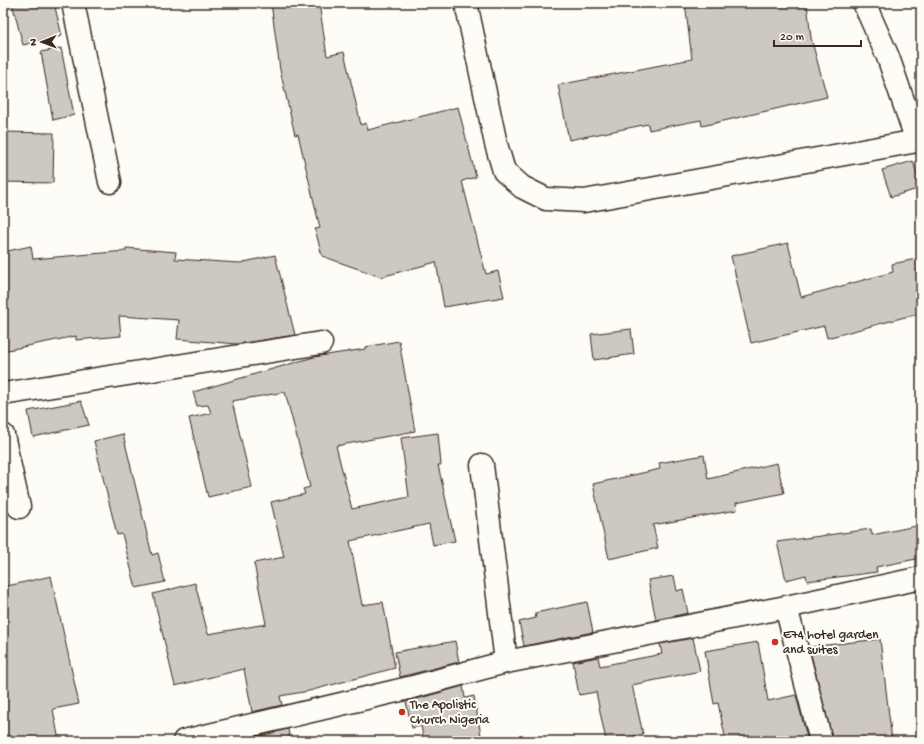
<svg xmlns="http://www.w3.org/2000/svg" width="924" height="744" viewBox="0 0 924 744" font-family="'Gochi Hand',sans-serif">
<rect width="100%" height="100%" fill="#fdfcf7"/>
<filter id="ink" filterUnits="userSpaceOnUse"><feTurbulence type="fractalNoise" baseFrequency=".025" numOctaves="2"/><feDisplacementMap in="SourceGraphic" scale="8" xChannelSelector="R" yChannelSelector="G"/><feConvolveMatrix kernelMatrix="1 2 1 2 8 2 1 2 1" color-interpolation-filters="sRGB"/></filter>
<g filter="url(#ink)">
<g fill="#cdc8c2" stroke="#3b2a1e">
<polygon points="12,3 54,3 62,36 23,45"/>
<polygon points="271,3 319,3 327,56 344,52 361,125 366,123 368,130 458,107 476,177 462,181 486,274 498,271 504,297 444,307 436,262 381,277 322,256 315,229 320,228 298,134 295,135 280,70"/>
<polygon points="685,3 807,3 811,38 827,97 702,126 701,120 649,130 648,124 569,140 558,85 692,59"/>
<polygon points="61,48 74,115 53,120 41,52"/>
<polygon points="3,132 54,133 53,183 3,182"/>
<polygon points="913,161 921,188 891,197 882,170"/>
<polygon points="788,243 801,297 893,272 892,264 921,258 921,314 905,317 827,338 824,326 751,343 731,256"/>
<polygon points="31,246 33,259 126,251 126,248 176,252 175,259 240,263 275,255 295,335 237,344 177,339 179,320 119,316 121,336 76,340 76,336 3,351 3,252"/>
<polygon points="631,329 634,354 594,360 591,334"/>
<polygon points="399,341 415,431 336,446 352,509 409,497 401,438 438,433 441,465 438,465 455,541 433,545 429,524 350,541 362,605 383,602 395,668 309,691 280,696 282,705 252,712 244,669 175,686 153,594 195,583 208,634 266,624 254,563 284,557 271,502 305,494 303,489 310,487 285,392 232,401 252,487 208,497 189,418 211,413 208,405 197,406 193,392 314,357 365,349 365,347"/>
<polygon points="81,401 89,425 33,437 28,411"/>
<polygon points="123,434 152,555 158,553 165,582 136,588 122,534 117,535 94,441"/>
<polygon points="704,455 708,479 777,463 784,493 736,503 737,510 653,525 658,548 609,559 593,484 660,469 659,463"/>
<polygon points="921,525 921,558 876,567 877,572 807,581 806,575 786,580 777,542 871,529 872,535"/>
<polygon points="51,576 79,704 53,709 59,741 3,741 3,587"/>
<polygon points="674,576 677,591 683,589 688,613 656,620 648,580"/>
<polygon points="587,602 593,632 524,646 519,622 536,618 535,613"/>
<polygon points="693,638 700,671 632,685 643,734 606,741 596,692 579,695 573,662 598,657 600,666 662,654 660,644"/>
<polygon points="880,639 892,741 833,741 809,647"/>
<polygon points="455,641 459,662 400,677 395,652"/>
<polygon points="758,642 768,701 796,695 808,741 726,741 718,703 714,704 705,651"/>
<polygon points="463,686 465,698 474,696 482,741 424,741 421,726 412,728 406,702"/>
<polygon points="288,729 290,741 258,741 257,737"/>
</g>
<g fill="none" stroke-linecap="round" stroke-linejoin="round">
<defs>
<g id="minor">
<polyline points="73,3 110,182"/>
<polyline points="466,3 496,144 504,171 522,187 546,199 584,201 917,141 921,140"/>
<polyline points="864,3 888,57 917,141"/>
<polyline points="3,394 321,343"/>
<polyline points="3,435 19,507"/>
<polyline points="482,465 506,662"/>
<polyline points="786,607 821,741"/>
<polyline points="184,741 409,688 506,662 786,607 921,578"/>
</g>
</defs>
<use href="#minor" stroke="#3b2a1e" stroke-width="25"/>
<use href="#minor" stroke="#fdfcf7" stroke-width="22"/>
</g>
</g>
<g fill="#c8321e" stroke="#fdfcf7" stroke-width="1.5">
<circle cx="775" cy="642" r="4"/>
<circle cx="402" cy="712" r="4"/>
</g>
<g text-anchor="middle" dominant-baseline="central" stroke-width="4" stroke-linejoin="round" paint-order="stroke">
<g font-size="13" fill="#3b2a1e" stroke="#fdfcf7" text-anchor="start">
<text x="783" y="635">E74 hotel garden<tspan x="783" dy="15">and suites</tspan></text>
<text x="410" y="705">The Apolistic<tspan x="410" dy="15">Church Nigeria</tspan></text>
</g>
</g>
<rect width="924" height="744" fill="none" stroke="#fdfcf7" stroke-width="16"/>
<rect x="8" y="8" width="908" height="728" fill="none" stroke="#3b2a1e" stroke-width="1.5" filter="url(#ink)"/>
<g transform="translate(42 42) rotate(269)" stroke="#fdfcf7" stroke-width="3" paint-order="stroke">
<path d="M0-3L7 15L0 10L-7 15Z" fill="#3b2a1e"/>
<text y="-6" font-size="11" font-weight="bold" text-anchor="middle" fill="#3b2a1e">N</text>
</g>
<path d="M774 40v6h87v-6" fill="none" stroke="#3b2a1e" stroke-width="2"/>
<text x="780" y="40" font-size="12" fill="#3b2a1e" stroke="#fdfcf7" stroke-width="3" paint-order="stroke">20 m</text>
</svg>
